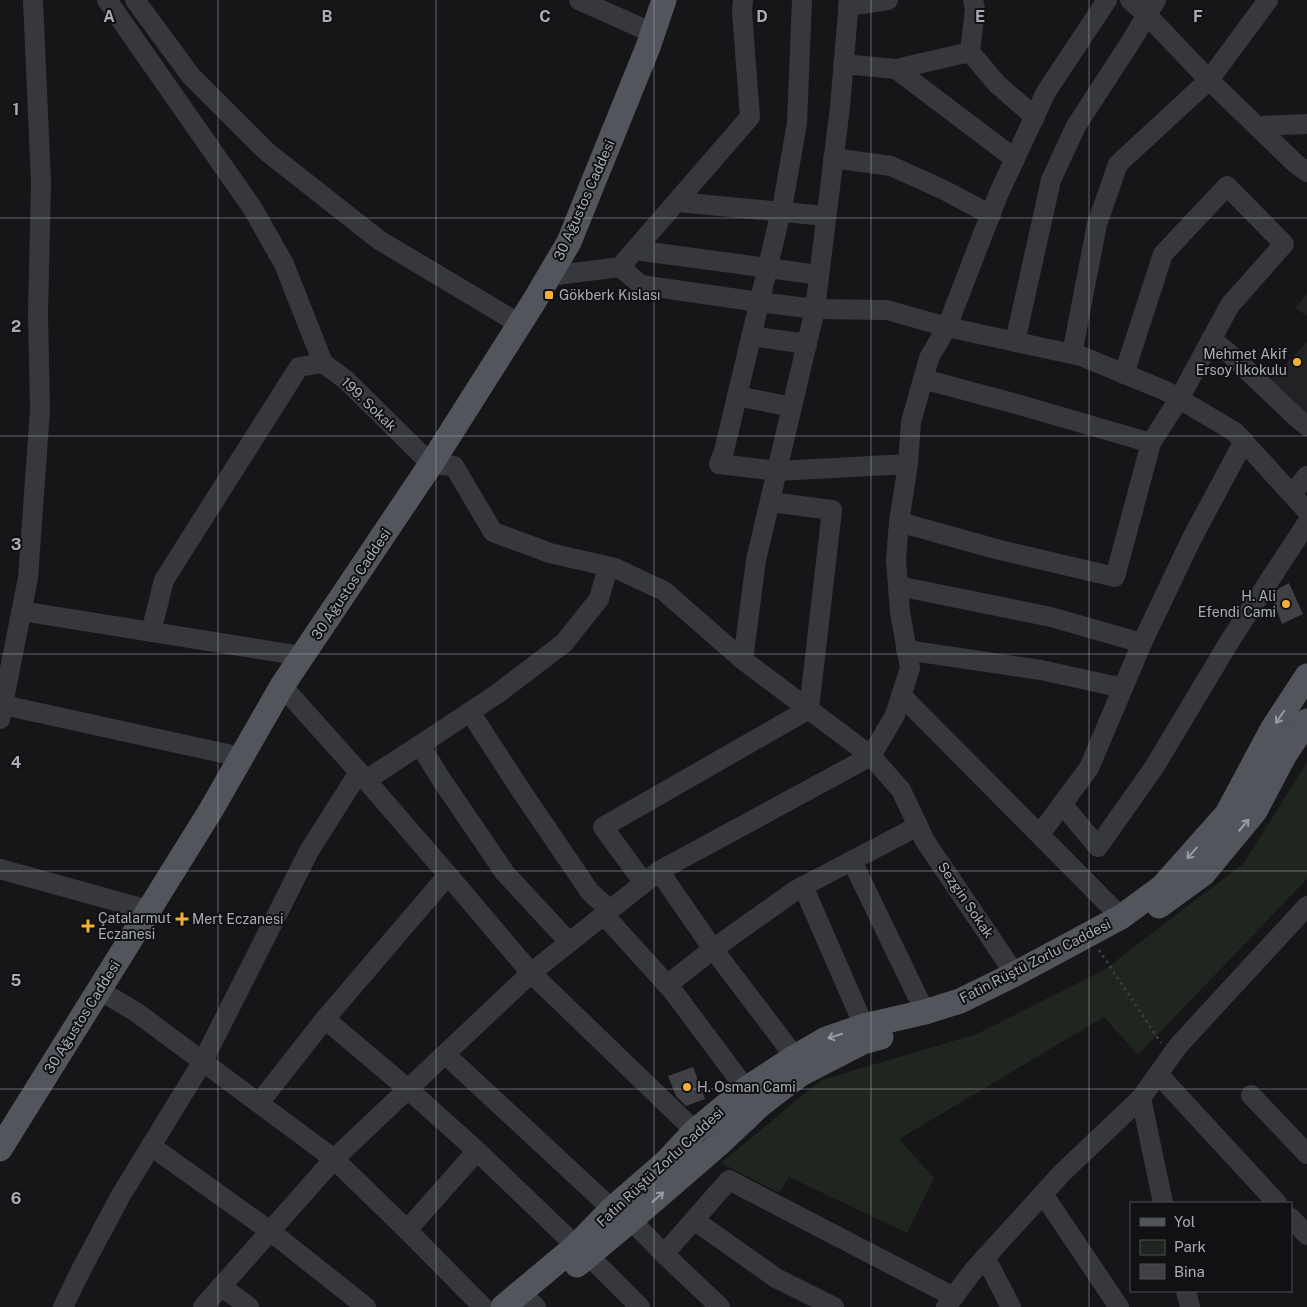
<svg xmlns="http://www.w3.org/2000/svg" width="1307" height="1307" viewBox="0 0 1307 1307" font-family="'Public Sans',sans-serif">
<rect width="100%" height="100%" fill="#161618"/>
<g fill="#222225">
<polygon points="1307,293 1307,316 1295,308"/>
<polygon points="1307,342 1307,420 1268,382"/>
</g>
<polygon fill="#1e261f" points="1307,762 1307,879 1138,1055 1104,1017 899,1139 934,1178 907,1233 789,1177 779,1193 721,1163 821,1080 977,1034 1104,970 1243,864"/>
<g fill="#404145">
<polygon points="1289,583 1303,614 1282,624 1272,598 1278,589"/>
<polygon points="693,1067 705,1099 686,1106 676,1096 668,1076"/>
</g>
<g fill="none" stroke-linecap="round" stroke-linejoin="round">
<polyline stroke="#3d3f44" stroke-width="2.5" stroke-dasharray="2.5 4" stroke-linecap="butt" points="1099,950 1161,1043"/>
<g stroke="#37383d" stroke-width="20">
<polyline points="107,0 253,209 284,264 323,363"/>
<polyline points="135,0 191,76 266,151 379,240 520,324"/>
<polyline points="579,0 653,33"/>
<polyline points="1130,0 1147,15 1209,80 1295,163 1307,172"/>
<polyline points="848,6 888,0"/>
<polyline points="970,52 975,9 973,0"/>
<polyline points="843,64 896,69 1015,159"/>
<polyline points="896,69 970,52 997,84 1035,117"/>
<polyline points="1257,126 1307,124"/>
<polyline points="833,158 891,166 944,190 991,215"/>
<polyline points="677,202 826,216"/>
<polyline points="635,250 819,275"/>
<polyline points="620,267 641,285 759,302 815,309 887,310 947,327 998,195 1046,92 1107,0"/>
<polyline points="549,276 620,267 750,117 742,12 743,0"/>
<polyline points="751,336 807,344"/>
<polyline points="1211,339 1230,354 1296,417 1307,426"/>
<polyline points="1015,342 1051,180 1076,126 1130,43 1156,0"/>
<polyline points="1072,354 1097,224 1118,164 1209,80 1268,0"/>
<polyline points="923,379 1020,405 1151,443"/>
<polyline points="737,396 792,407"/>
<polyline points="908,464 911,422 929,358 947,327 1081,356 1166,391 1235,432 1307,511"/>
<polyline points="1292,494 1307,476"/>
<polyline points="899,522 996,549 1115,577 1151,443 1179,399 1230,305 1284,244 1227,186 1163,254 1124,374"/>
<polyline points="898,586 1051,617 1142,643"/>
<polyline points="21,611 302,656"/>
<polyline points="151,632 164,580 299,367 323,363 346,380 431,464 454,466 493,532 550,553 615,568 664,591 743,660 871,756 895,715 910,668 900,612 896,560 899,522 908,464 777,471 719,464 724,451 783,203 797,123 802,0"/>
<polyline points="906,650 1041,670 1123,688"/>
<polyline points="743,660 756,560 815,309 840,107 849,0"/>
<polyline points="901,695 1121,917"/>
<polyline points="3,705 241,757"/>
<polyline points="470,712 522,792 590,892 610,910"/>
<polyline points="0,719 28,578 40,410 38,314 41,182 33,0"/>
<polyline points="420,745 497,694 564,643 599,599 608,567"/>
<polyline points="359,772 448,875"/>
<polyline points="366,780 420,745 441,779 505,873 569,942"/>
<polyline points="1062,804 1098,847 1155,766 1231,639 1307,523"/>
<polyline points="1040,834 1089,768 1142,643 1192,538 1244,441"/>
<polyline points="852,861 925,1012"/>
<polyline points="0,869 148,910"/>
<polyline points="659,871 713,949 795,1057"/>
<polyline points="644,883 603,827 809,709 832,510 770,502"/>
<polyline points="803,886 864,1026"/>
<polyline points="604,915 672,990 746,1089"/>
<polyline points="667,985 713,949 796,890 918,826"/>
<polyline points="99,990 136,1012 334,1159 408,1089 477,1151 576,1246"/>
<polyline points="445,1054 612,1209"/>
<polyline points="1158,1074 1277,1203"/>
<polyline points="1251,1095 1307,1154"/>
<polyline points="1141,1098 1163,1203"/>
<polyline points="259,1103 325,1019 408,1089 531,973 448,875 325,1019"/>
<polyline points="695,1131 531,973 659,871 871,756 901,790 925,841 1015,974"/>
<polyline points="151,1146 270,1231 366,1307"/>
<polyline points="1043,1194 1119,1307"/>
<polyline points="1291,1218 1307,1235"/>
<polyline points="631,1220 664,1254 720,1307"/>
<polyline points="694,1220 776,1278 834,1307"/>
<polyline points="407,1230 477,1151"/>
<polyline points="664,1254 729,1180 954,1297"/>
<polyline points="589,1256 640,1307"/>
<polyline points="985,1257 1011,1307"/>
<polyline points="221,1286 249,1307"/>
<polyline points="1186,1291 1190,1307"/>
<polyline points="532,1303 536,1307"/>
<polyline points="63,1307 81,1270 121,1195 203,1061 309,851 359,772 282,686"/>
<polyline points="203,1307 334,1159 407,1230 483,1307"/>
<polyline points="946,1307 973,1271 1062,1173 1141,1098 1178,1046 1307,906"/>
</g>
<g stroke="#53555c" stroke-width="25">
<polyline points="1159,906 1203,874 1255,811 1284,756 1307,721"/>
<polyline points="0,1149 211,810 282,686 431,464 533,303 569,242 648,47 664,0"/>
<polyline points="577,1265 631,1220 721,1142 760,1105 799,1075 863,1042 881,1037"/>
<polyline points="503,1307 576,1246 612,1209 666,1162 695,1131 746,1089 795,1057 826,1039 864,1026 925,1012 960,1001 1015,974 1121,917 1162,887 1227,814 1273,728 1307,676"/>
</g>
</g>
<defs><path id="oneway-shaft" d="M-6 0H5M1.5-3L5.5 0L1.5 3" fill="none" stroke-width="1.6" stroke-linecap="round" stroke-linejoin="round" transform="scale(1.25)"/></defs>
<g stroke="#979ba6">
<use href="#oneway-shaft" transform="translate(1280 717) rotate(124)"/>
<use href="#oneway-shaft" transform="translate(1244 825) rotate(-50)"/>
<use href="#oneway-shaft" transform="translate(1192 853) rotate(132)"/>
<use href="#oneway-shaft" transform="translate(835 1036) rotate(162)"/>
<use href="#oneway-shaft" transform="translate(658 1197) rotate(-41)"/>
</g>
<path fill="none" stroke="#a8adb8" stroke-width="1" stroke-opacity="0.55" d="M 218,0 L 218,1307M 436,0 L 436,1307M 654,0 L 654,1307M 871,0 L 871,1307M 1089,0 L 1089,1307M 0,218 L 1307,218M 0,436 L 1307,436M 0,654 L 1307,654M 0,871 L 1307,871M 0,1089 L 1307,1089"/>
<g fill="#f2b134" stroke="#111113" stroke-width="2">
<rect x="544" y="290" width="10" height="10" rx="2.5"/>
<circle cx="1297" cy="362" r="5"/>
<circle cx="1286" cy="604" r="5"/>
<path d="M179.5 911.5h5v5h5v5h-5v5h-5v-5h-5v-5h5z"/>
<path d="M85.5 918.5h5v5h5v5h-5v5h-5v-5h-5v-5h5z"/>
<circle cx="687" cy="1087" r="5"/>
</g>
<g text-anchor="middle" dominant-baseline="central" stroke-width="4" stroke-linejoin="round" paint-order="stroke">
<g font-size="14" fill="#a8adb8" stroke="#111113">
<text transform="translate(584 200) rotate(-66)">30 Ağustos Caddesi</text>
<text transform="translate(369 404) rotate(44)">199. Sokak</text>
<text transform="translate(351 584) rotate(-56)">30 Ağustos Caddesi</text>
<text transform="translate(966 900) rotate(56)">Sezgin Sokak</text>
<text transform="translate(1035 961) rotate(-27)">Fatin Rüştü Zorlu Caddesi</text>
<text transform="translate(82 1017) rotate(-58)">30 Ağustos Caddesi</text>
<text transform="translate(660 1167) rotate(-43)">Fatin Rüştü Zorlu Caddesi</text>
</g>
<g font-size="14" fill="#a8adb8" stroke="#111113" text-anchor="start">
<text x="559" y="295">Gökberk Kıslası</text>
<text x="1287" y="354" text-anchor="end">Mehmet Akif<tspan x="1287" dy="16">Ersoy İlkokulu</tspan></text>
<text x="1276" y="596" text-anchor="end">H. Ali<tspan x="1276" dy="16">Efendi Cami</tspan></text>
<text x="98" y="918">Çatalarmut<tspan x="98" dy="16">Eczanesi</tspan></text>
<text x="192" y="919">Mert Eczanesi</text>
<text x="697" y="1087">H. Osman Cami</text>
</g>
</g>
<g font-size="16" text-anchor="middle" font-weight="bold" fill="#a8adb8" stroke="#111113" stroke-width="4" stroke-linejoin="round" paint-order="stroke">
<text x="109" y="22">A</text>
<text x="327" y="22">B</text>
<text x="545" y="22">C</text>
<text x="762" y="22">D</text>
<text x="980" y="22">E</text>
<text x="1198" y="22">F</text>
<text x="16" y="115">1</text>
<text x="16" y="332">2</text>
<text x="16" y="550">3</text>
<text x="16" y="768">4</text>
<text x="16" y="986">5</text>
<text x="16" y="1204">6</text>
</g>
<rect x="1130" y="1202" width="162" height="90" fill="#111113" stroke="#4d4f55"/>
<rect x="1140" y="1218" width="25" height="8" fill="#53555c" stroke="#4d4f55"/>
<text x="1174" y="1227" font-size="15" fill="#a8adb8">Yol</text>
<rect x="1140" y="1240" width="25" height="15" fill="#1e261f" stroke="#4d4f55"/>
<text x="1174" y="1252" font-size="15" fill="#a8adb8">Park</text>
<rect x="1140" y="1264" width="25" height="15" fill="#404145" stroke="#4d4f55"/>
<text x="1174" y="1277" font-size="15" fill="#a8adb8">Bina</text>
</svg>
